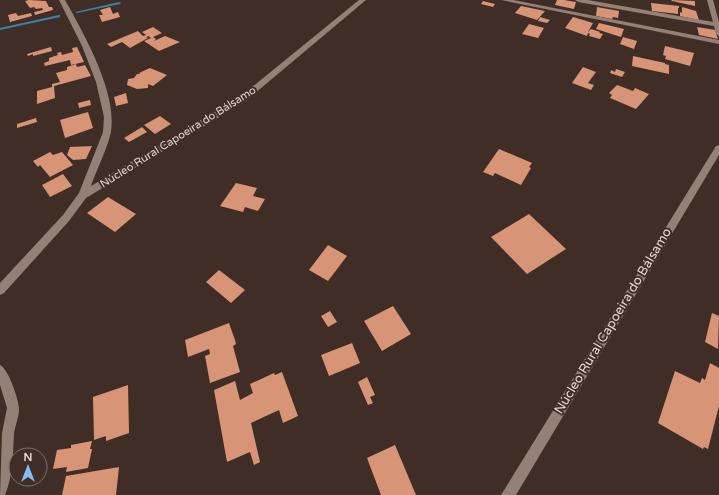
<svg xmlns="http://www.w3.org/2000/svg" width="719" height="495" viewBox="0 0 719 495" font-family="'Varela Round',sans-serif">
<rect width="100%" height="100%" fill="#402e26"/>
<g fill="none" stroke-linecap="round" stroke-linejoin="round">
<g fill="#3783a7" fill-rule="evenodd">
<polygon points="119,2 121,3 120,4 77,13 75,12"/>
<polygon points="59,15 60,15 60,17 0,30 0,28"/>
</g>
</g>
<g fill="#d79476">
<polygon points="29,0 46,1 49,7 52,7 53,10 35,15 34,12 43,10 42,8 36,9 34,7 30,8 25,1"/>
<polygon points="557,0 564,0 576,2 574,9 555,5"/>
<polygon points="671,0 695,1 695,6 672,1"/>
<polygon points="483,1 495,4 493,7 481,4"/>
<polygon points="651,3 679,6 679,8 678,8 678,14 652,11"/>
<polygon points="521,6 545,11 537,20 515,13"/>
<polygon points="110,7 113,14 118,12 120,17 102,22 99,15 103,15 100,10"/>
<polygon points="597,7 619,11 618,18 613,17 612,19 596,16"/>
<polygon points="682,7 696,11 699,20 680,16 680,12 682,13"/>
<polygon points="16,13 18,16 31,13 32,16 10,22 8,15"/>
<polygon points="540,17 550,20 547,23 538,21"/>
<polygon points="573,17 593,23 588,32 591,29 600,32 599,33 603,34 600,39 589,36 590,34 588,33 587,36 565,28"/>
<polygon points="599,23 624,29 621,37 596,29"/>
<polygon points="529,24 544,28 538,38 522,34"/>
<polygon points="153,27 162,33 153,37 156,39 154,41 165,36 180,42 159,51 144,41 151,38 148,36 146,37 148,38 130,48 122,42 111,47 107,44 138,31 143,36 146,35 142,32"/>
<polygon points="697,27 715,30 718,39 699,35"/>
<polygon points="623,37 637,41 634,49 620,44"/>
<polygon points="665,46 694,53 690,66 665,59 666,56 663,55"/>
<polygon points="51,47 52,51 33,56 33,54 28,56 27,54"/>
<polygon points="77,47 84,62 71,65 70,60 45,66 44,63 49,61 49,58 58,55 57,53 61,52 62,55 73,52 72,48"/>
<polygon points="633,56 665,63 665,64 669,65 669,74 632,66"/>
<polygon points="76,64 77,67 85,65 91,76 54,86 55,98 37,104 37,91 52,87 52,84 60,82 56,73 67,70 67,67"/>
<polygon points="583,67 596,72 588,83 594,85 591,90 572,83"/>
<polygon points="150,68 167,75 153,86 148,84 148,88 137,89 127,85 128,79 134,78 137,74 140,74 139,73"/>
<polygon points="616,69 625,72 622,77 610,73 611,70 615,72"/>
<polygon points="617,85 633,91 635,88 649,94 636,109 610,98 612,95 609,93"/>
<polygon points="126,93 128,103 116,106 114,97"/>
<polygon points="90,100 91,105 79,108 78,103"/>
<polygon points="88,112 93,128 65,138 60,120"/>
<polygon points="160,116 171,124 155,134 144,125"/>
<polygon points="36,118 37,122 17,128 17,124"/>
<polygon points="142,127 147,132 129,142 124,138"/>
<polygon points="92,146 86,159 73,160 67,155 70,147"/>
<polygon points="499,149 532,163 529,167 531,168 521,185 495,173 493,176 483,172"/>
<polygon points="50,152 53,155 62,152 73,165 50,177 40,165 38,167 33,161"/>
<polygon points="63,174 72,186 50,197 42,185"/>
<polygon points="236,183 257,188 253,196 265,199 258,211 245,207 243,212 220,206"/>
<polygon points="108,197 136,214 115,232 87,213"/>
<polygon points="529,214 566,249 527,274 491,237"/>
<polygon points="328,245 347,256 328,281 309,270"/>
<polygon points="219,270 245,290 231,303 206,282"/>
<polygon points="393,306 411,334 382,351 364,321"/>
<polygon points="330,311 337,322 328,327 321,316"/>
<polygon points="712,313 719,316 718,349 705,342"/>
<polygon points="229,323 235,340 236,344 233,346 240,372 210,383 205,356 210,354 209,349 188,357 185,340"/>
<polygon points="352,343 360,363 329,376 321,355"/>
<polygon points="710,363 719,368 719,406 708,449 704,447 703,449 658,423 675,371 700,383 702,378 705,380"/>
<polygon points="282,372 298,416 283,423 279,410 251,423 260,462 254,465 250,452 227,462 214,390 235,381 240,400 253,393 250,384 274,373 275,375"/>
<polygon points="367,377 375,395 370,397 373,403 368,405 358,382"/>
<polygon points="128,385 129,433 106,441 106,436 94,440 93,397"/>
<polygon points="92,441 90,449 92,449 88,468 66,472 67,467 53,469 57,450 71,448 71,445"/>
<polygon points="395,445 416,495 381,495 367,458"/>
<polygon points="119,467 116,495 62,495 66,476"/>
</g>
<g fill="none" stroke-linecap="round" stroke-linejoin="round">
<g fill="#958076" fill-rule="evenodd">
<path d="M 59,0 L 65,0 C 84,34 117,92 111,131 C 109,145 96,171 91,186 L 241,96 L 359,0 L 366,0 L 247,100 L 86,198 L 69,221 L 4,293 L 0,295 L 0,283 L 63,215 L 79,193 L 103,132 L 104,117 L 96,82 L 82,46 Z"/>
<polygon points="501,0 513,0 719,40 719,44"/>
<polygon points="575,0 588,0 713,22 707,0 713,0 719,22 719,36 716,34 714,26 578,2"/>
<polygon points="719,145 719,155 516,495 501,495 716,146"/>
<path d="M 0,365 C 8,368 19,400 19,409 C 19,417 15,426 14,434 C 13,454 13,476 5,495 L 0,495 L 2,433 L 7,408 L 0,385 Z"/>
</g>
</g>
<g text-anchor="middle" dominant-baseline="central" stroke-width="4" stroke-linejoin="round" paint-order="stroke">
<g font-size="11" fill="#e1d5d0" stroke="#402e26">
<text transform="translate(178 137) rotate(-32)">Núcleo Rural Capoeira do Bálsamo</text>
</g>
<g font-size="13" fill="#e1d5d0" stroke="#402e26">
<text transform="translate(613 321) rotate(-59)">Núcleo Rural Capoeira do Bálsamo</text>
</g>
</g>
<g transform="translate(28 467)"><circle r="19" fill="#402e26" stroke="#80716a"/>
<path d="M0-3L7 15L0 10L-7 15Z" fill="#84bbfb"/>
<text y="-6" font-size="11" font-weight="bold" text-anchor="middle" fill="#e1d5d0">N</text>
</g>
</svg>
